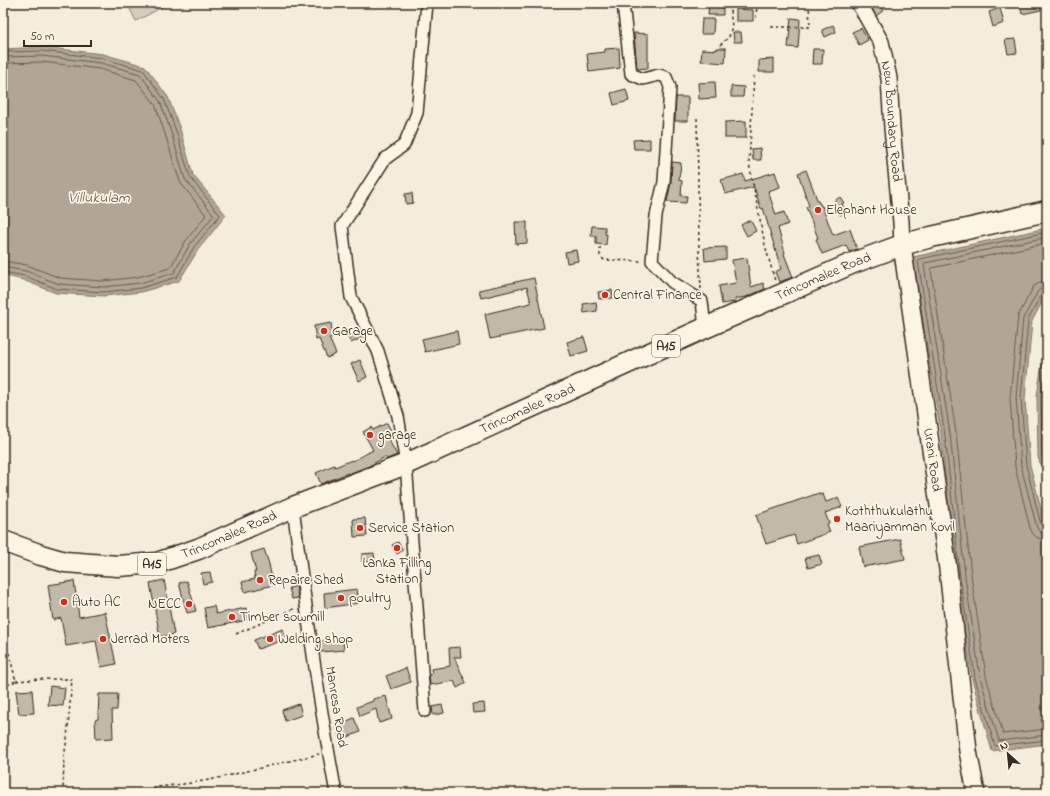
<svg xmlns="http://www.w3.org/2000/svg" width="1050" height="796" viewBox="0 0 1050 796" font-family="'Indie Flower',sans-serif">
<rect width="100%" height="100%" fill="#f4eddd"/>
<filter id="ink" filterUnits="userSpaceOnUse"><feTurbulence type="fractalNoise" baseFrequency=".025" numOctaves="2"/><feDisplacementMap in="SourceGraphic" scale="8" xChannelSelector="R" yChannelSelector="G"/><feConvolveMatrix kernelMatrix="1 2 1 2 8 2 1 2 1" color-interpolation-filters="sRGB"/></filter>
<g filter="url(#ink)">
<polygon fill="#d6cdbd" stroke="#887c6e" points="127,3 170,3 136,21"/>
<g fill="#b0a596" stroke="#817466">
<polygon points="42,47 103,54 145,66 168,97 180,129 193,175 226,215 198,250 179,281 141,292 104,296 56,293 23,280 3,275 3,49"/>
<polygon points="1047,228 1047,293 1032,321 1025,399 1030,465 1047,532 1047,744 992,751 972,679 956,577 941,435 913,257"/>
<polygon points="1047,330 1047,485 1038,457 1037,396"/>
</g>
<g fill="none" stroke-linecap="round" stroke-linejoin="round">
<g stroke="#6a5b4e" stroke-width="1">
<polyline points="3,52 42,51 102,58 143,70 164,99 176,131 190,177 220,215 194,247 177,277 141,288 104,292 57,289 25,276 3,272"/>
<polyline points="3,57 42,56 101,63 140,74 160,101 171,132 185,179 214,215 190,244 174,273 140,283 104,287 59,284 26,271 3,267"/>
<polyline points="3,63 42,62 100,69 136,80 155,104 165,134 180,182 206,215 185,242 170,268 138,277 103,281 60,278 27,265 3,261"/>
<polyline points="1047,232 920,259 918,261 945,435 960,577 975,678 995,746 1047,740"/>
<polyline points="1047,237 925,263 924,265 950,434 965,576 980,677 999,741 1047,735"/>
<polyline points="1047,243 932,268 931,270 956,433 971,575 986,676 1003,734 1047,729"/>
<path d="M 1047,281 L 1041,282 L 1034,286 L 1018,316 L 1010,398 L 1015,467 L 1030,528 C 1033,536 1039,540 1047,540"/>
<polyline points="1047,287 1042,288 1038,291 1023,319 1016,398 1021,466 1037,528 1041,533 1047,534"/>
<polyline points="1047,292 1044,292 1042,294 1028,320 1021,398 1026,465 1041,525 1044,528 1047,529"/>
<polyline points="1047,355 1041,396 1042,456 1047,472"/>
<polyline points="1047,388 1046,396 1047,455"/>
</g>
</g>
<g fill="#c3b9aa" stroke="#3b2a1e">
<polygon points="709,3 723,3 723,15 708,15"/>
<polygon points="873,3 880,3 884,10 876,16 870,5"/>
<polygon points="1019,3 1040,3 1041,10 1022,14"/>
<polygon points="1000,8 1004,23 993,27 989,12"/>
<polygon points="736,9 753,10 753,21 736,21"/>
<polygon points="791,18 800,19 798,48 788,47"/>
<polygon points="702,19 714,19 713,34 701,34"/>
<polygon points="833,25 836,32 825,37 822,30"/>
<polygon points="861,28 868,40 859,45 852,32"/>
<polygon points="733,32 741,32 742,42 734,42"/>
<polygon points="634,33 648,34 648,68 637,69"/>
<polygon points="1015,39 1017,53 1008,54 1005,40"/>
<polygon points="619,48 620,68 589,72 587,54 605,52 605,49"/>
<polygon points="717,48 726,48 725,63 701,61 702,49 717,50"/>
<polygon points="813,49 823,49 822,64 812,64"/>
<polygon points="774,59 774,72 759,72 759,60"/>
<polygon points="715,82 716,98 699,99 698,83"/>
<polygon points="731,86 744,87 743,97 731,97"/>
<polygon points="626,89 629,101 614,105 611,93"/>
<polygon points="676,97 688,97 688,121 675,121"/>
<polygon points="746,121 746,138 725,138 725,122"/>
<polygon points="650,139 650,149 634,149 633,140"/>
<polygon points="760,148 761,160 753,160 752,149"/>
<polygon points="672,162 681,163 679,180 682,181 681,196 687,196 686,203 667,202 671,183"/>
<polygon points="806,170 818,202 819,202 821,206 822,206 833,235 850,229 857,249 849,252 846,245 822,254 816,239 818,238 806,207 809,206 798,173"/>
<polygon points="775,172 780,187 768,191 776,215 784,212 788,224 778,228 785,253 784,254 793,277 779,282 775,272 781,269 763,208 761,209 754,187 725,194 721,180 743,174 745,181"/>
<polygon points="412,193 413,203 406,204 405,194"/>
<polygon points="840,197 844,203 842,204 846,213 840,215 834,201"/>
<polygon points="748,221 751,221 756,231 747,236 741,225"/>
<polygon points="515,222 527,222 527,243 516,244"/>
<polygon points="592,226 605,227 605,234 607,234 606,245 596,244 596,236 591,236"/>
<polygon points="726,247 726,259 705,261 704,248"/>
<polygon points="576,250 578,261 567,263 565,252"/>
<polygon points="747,258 751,287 763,283 765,289 746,297 735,299 736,302 735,302 722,304 719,286 736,283 732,260"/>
<polygon points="534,278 544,328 490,339 485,314 531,303 527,287 481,298 479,290"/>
<polygon points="612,290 613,298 599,299 598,292"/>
<polygon points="596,302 597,311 584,313 583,304"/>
<polygon points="331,323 333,337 329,338 336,354 327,358 319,339 316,340 314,326"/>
<polygon points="457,331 459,344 425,352 422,339"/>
<polygon points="359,332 362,338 351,343 348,337"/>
<polygon points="584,337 588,351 571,356 567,342"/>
<polygon points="360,360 367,377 359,381 351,364"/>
<polygon points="387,423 393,434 387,437 397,455 387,459 385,457 369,466 348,474 348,473 321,484 316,473 334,465 335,467 352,460 353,461 373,450 363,432 371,427 373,430"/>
<polygon points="819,493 819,495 823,494 826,502 838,498 842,507 825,513 829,523 827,524 830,532 797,544 794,535 766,544 756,515"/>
<polygon points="365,518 367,536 354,537 353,519"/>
<polygon points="900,539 905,559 863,567 859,547"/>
<polygon points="398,542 403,550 397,554 392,545"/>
<polygon points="264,549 269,564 273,585 245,592 242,582 255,579 254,572 256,572 251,553"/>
<polygon points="374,553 375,561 362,562 362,554"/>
<polygon points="819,555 822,564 808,568 805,558"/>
<polygon points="210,572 212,582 203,584 201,573"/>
<polygon points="164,580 174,634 160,637 150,583"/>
<polygon points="74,581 79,617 105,612 116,664 101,667 96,641 66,646 61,618 53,620 48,585"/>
<polygon points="187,581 196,611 187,613 179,583"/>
<polygon points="296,586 298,598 292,599 289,588"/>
<polygon points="357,589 359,603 325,608 324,593"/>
<polygon points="214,606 216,614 246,608 248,620 208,628 204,608"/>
<polygon points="283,629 286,639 258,649 254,640"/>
<polygon points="343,639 344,650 321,652 320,641"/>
<polygon points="460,647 461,657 454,657 466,683 457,688 454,681 430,685 429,675 432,674 431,669 450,666 449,648"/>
<polygon points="406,668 411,682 391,689 386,676"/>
<polygon points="50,686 65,688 63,706 48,705"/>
<polygon points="32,690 34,713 19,714 16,691"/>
<polygon points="99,694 118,694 117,710 112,710 113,738 96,739 95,720 98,719"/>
<polygon points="386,696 392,719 379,723 376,709 360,716 357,707 373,701 373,699"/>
<polygon points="484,703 485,712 473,713 472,704"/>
<polygon points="299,704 302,715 285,721 282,710"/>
<polygon points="442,705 444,713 433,715 432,707"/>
<polygon points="354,718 360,732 341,740 336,726"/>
</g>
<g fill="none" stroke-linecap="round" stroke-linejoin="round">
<defs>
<g id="street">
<polyline points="623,3 631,74 643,79 659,75 666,77 670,87 664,182 656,216 652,261 672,282 702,301 705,328"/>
<path d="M 293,507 C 305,603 318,698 336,793"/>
<polyline points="425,711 406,464 398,416 378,351 351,297 342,226 385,159 404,145 417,113 427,3"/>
</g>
<g id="secondary">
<path id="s1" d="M 859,3 L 881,42 L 889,78 L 892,128 L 901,222 L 902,245"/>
</g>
<g id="primary">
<path id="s2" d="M 902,245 L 948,569 L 968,751 L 976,793"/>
</g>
<g id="highway">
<path id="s3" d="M 3,541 L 41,555 L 65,562 L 118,566 L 157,563 L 198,549 L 293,507 L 406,464 L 705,328 L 853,263 L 902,245 L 931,237 L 1047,211"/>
</g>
</defs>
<use href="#street" stroke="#3b2a1e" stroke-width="14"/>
<use href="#secondary" stroke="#3b2a1e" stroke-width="18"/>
<use href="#primary" stroke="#3b2a1e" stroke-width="20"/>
<use href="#highway" stroke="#3b2a1e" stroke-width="23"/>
<g stroke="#3b2a1e" stroke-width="1.5" stroke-dasharray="3 3" stroke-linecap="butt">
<polyline points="756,18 757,3"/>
<polyline points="771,27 810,27 809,3"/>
<polyline points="720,45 729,37 732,26 729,3"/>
<polyline points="754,76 749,163 765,245 775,281"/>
<polyline points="697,118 699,250 701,289"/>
<polyline points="600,247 600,256 604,260 642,261"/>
<polyline points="3,605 7,646 16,681 3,687"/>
<polyline points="236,634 296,608"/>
<polyline points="16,681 40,679 72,679 67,739 64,757 63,793"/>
<polyline points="148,793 158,787 192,783 214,779 319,754"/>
</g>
<use href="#street" stroke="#fcf5e5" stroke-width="11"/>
<use href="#secondary" stroke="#fcf5e5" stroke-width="15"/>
<use href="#primary" stroke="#fcf5e5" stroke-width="17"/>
<use href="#highway" stroke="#fcf5e5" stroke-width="20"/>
</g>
</g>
<g fill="#c8321e" stroke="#fcf5e5" stroke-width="1.5">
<circle cx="818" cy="210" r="4"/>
<circle cx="605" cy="295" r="4"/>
<circle cx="324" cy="331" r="4"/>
<circle cx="370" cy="435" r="4"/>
<circle cx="837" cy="519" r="4"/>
<circle cx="360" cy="528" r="4"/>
<circle cx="397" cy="548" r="4"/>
<circle cx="260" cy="580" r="4"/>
<circle cx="341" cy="598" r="4"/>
<circle cx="64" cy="602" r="4"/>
<circle cx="189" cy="604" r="4"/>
<circle cx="232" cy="617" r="4"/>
<circle cx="103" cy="639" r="4"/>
<circle cx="270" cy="639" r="4"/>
</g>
<g text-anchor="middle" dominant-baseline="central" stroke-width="3.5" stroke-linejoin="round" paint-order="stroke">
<g fill="#fcf5e5" stroke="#75675a" stroke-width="1">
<rect x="652" y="335" width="28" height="22" rx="3"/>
<rect x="138" y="553" width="28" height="22" rx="3"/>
</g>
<g font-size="13" font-weight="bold" fill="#3b2a1e">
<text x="666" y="346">A15</text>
<text x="152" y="564">A15</text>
</g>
<g font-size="14" fill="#3b2a1e" stroke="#fcf5e5">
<text stroke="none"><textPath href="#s1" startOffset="125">New Boundary Road</textPath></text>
<text stroke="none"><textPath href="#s3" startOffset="883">Trincomalee Road</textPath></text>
<text stroke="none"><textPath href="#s3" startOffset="559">Trincomalee Road</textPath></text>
<text stroke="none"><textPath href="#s2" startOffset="217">Urani Road</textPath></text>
<text stroke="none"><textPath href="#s3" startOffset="235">Trincomalee Road</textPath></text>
<text transform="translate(336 707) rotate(81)">Manresa Road</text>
</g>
<g font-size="14" fill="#3b2a1e" stroke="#fcf5e5" text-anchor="start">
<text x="826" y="210">Elephant House</text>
<text x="613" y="295">Central Finance</text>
<text x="332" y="331">Garage</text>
<text x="378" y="435">garage</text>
<text x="845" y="511">Koththukulathu<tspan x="845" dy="16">Maariyamman Kovil</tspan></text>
<text x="368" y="528">Service Station</text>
<text x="397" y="563" text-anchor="middle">Lanka Filling<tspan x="397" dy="16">Station</tspan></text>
<text x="268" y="580">Repaire Shed</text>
<text x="349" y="598">poultry</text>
<text x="72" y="602">Auto AC</text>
<text x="181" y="604" text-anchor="end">NECC</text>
<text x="240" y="617">Timber sowmill</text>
<text x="111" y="639">Jerrad Moters</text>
<text x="278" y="639">Welding shop</text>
</g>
<g font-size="15" font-style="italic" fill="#645548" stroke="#fcf5e5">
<text x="99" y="198">Villukulam</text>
</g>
</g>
<rect width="1050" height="796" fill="none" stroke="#fcf5e5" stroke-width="16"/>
<rect x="8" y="8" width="1034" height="780" fill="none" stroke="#3b2a1e" stroke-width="1.5" filter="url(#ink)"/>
<g transform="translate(1008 754) rotate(333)" stroke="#fcf5e5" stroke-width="3" paint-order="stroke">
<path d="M0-3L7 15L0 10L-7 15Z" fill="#3b2a1e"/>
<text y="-6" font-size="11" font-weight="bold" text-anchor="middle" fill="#3b2a1e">N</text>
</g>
<path d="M24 40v6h67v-6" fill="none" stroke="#3b2a1e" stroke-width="2"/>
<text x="30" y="40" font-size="12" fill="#3b2a1e" stroke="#fcf5e5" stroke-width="3" paint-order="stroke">50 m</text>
</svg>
